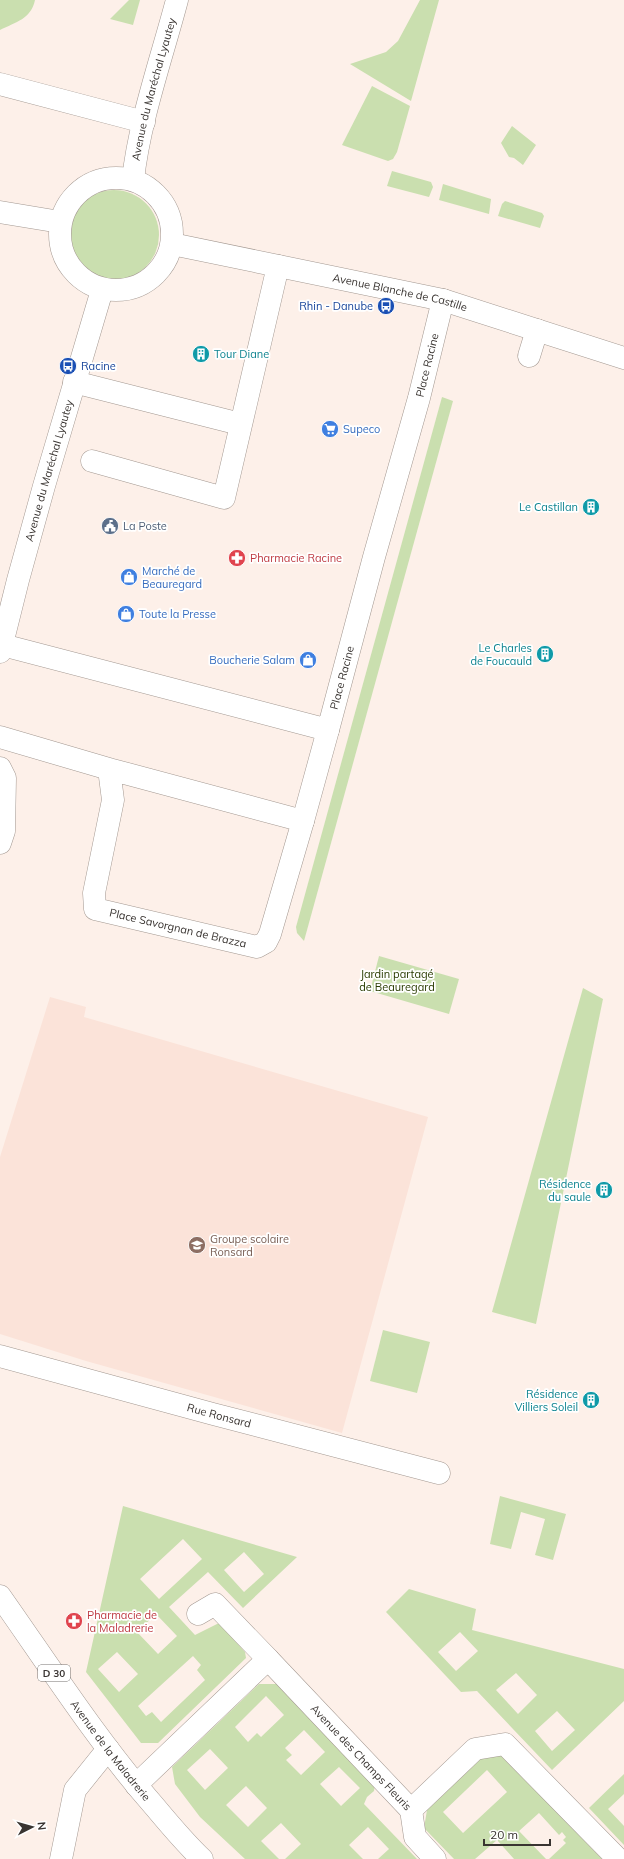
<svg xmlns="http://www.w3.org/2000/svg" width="624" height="1859" viewBox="0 0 624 1859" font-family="Mulish,sans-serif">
<rect width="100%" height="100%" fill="#fdf0e9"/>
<polygon fill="#fbe3d9" points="50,997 86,1007 84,1017 428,1117 342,1433 86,1361 0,1334 0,1157"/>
<g fill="#cadfaf" fill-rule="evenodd">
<path d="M 0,0 L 35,0 C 31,19 16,22 0,30 Z"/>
<polygon points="129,0 140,0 133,25 110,19"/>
<polygon points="420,0 439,0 411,101 350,64 386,52 398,41"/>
<polygon points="372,86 410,106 397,152 393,159 388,161 342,145"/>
<polygon points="512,126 536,145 523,165 514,158 509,157 501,143"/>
<polygon points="392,171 431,182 433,187 429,197 387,186"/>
<polygon points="443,184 491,199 489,214 439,200"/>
<circle cx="114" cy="235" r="45"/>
<polygon points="505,201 542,213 544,216 540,228 498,216 502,204"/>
<polygon points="442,397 453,401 304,941 297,933 296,927"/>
<polygon points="379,956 459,979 449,1014 370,991"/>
<polygon points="583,988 603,999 536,1324 492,1312"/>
<polygon points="383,1330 430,1342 417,1393 370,1381"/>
<polygon points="500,1496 566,1514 553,1560 535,1555 545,1519 521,1512 511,1549 490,1544"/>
<path d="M 123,1506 L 297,1557 L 243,1608 L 208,1572 L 169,1607 L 195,1635 L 219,1623 L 245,1652 L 246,1658 L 158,1743 L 141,1743 L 86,1672 ZM 183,1539 L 202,1559 L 159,1599 L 140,1579 ZM 244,1552 L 264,1574 L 244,1592 L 224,1570 ZM 156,1614 L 177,1636 L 158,1654 L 137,1632 ZM 117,1652 L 138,1674 L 119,1692 L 98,1669 ZM 193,1656 L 201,1665 L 197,1670 L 205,1680 L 161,1722 L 152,1712 L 146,1716 L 138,1706 Z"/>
<path d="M 409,1589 L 476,1609 L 472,1630 L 624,1669 L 624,1701 L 552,1770 L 477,1691 L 461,1692 L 386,1612 ZM 460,1632 L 478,1651 L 456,1671 L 438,1652 ZM 516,1673 L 537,1695 L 518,1714 L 496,1690 ZM 557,1711 L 575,1730 L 552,1751 L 535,1731 Z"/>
<path d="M 259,1684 L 278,1684 L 375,1785 L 374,1791 L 367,1797 L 364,1804 L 417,1859 L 378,1859 L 389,1849 L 368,1827 L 349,1845 L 363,1859 L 285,1859 L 301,1844 L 281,1823 L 261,1841 L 279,1859 L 245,1859 L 200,1817 L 175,1784 L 172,1767 ZM 266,1696 L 284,1715 L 261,1737 L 257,1733 L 248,1742 L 235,1727 ZM 304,1730 L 325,1752 L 301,1775 L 286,1760 L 292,1755 L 285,1748 ZM 210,1749 L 228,1768 L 205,1790 L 187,1770 ZM 339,1767 L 360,1788 L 341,1806 L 320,1784 ZM 246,1786 L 267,1808 L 248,1827 L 226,1805 Z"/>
<path d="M 487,1753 L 502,1755 L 602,1859 L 549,1859 L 566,1843 L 563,1840 L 566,1837 L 562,1832 L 559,1835 L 539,1813 L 519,1831 L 546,1859 L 514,1859 L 497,1840 L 475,1859 L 454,1859 L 424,1828 L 427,1810 ZM 487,1770 L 507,1792 L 463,1833 L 443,1812 Z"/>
<polygon points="624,1774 624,1794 608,1809 624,1826 624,1845 589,1808"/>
</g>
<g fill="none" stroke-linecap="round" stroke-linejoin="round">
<defs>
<g id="minor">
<polyline points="0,84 144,122"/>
<circle cx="116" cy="234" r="56"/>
<path id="s1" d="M 133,180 C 139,122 162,57 177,0"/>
<polyline points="0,212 60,222"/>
<path id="s2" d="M 172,244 L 443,300 L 624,358"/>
<polyline points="529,356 537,330"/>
<polyline points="74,382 240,424"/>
<polyline points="92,461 224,498 278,266"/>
<path id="s3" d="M 2,645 L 328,730 L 374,557 L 419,398 L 443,300"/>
<path id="s4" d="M 0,652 L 18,580 L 44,486 L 102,290"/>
<polyline points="0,737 109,769 303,821 270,934 266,942 257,947 95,909 94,893 113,800 109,769"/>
<polyline points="0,768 5,778 4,831 0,843"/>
<polyline points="303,821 328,730"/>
<path id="s5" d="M 0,1356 L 213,1414 L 439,1473"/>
<polyline points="198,1614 215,1604 268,1659"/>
<path id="s6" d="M 136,1785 L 268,1659 L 411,1810 L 475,1749 L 505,1744 L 618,1859"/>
<polyline points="411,1810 415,1837 435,1859"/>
<polyline points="61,1859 75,1790 108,1749"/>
</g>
<g id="major">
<path id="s7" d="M 0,1596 C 50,1667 98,1742 155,1807 C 170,1825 185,1843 202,1859"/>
</g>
</defs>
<use href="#minor" stroke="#a39891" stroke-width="23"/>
<use href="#major" stroke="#a39891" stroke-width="23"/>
<use href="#minor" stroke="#fff" stroke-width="22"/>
<use href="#major" stroke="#fff" stroke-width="22"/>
</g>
<defs>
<symbol id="bus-disc" viewBox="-11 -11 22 22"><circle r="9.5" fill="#1a4fb4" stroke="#fff"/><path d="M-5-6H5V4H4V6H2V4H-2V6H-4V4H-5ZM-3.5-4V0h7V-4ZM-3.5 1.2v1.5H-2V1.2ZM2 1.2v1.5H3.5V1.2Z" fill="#fff"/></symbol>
<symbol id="building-disc" viewBox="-11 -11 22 22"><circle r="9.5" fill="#0f9aa8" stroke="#fff"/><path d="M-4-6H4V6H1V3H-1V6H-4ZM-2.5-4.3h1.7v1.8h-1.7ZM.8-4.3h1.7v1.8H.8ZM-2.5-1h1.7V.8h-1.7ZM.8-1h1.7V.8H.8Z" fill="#fff"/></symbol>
<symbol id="supermarket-disc" viewBox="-11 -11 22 22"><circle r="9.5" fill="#3f7fe0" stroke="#fff"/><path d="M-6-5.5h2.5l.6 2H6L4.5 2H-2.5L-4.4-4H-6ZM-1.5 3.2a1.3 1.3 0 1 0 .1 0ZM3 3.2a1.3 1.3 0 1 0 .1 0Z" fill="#fff"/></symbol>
<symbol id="civic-disc" viewBox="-11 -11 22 22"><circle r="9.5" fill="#5c6f8a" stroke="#fff"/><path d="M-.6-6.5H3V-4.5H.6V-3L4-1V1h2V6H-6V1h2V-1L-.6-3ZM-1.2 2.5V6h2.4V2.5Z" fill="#fff"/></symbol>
<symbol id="pharmacy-disc" viewBox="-11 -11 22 22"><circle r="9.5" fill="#e0444e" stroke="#fff"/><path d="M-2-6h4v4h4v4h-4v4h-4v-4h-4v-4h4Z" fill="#fff"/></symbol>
<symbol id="shop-disc" viewBox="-11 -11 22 22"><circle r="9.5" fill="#3f7fe0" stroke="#fff"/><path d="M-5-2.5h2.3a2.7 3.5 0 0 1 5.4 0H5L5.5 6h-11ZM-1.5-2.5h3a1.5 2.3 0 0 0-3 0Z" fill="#fff"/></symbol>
<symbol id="school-disc" viewBox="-11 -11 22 22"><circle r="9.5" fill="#8d6e63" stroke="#fff"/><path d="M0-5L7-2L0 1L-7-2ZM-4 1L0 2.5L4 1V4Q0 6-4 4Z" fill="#fff"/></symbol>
</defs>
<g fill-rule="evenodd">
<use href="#bus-disc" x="376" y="296" width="20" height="20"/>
<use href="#building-disc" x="191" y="344" width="20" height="20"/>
<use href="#bus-disc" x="58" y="356" width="20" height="20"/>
<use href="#supermarket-disc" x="320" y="419" width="20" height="20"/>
<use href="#building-disc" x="581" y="497" width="20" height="20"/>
<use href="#civic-disc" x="100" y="516" width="20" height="20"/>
<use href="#pharmacy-disc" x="227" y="548" width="20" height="20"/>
<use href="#shop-disc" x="119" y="567" width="20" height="20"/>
<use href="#shop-disc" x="116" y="604" width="20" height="20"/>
<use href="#building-disc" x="535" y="644" width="20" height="20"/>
<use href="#shop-disc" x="298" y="650" width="20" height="20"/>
<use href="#building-disc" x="594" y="1180" width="20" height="20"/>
<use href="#school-disc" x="187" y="1235" width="20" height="20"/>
<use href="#building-disc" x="581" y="1390" width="20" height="20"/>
<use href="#pharmacy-disc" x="64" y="1611" width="20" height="20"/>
</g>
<g text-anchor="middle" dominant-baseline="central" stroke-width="3.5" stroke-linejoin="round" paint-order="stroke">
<rect fill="#fff" stroke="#74716f" stroke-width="1" x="38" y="1665" width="32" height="16" rx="3"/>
<g font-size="10" font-weight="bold" fill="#393431">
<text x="54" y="1673">D 30</text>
</g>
<g font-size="11" fill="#393431" stroke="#fff">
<text stroke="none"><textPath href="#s1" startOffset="93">Avenue du Maréchal Lyautey</textPath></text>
<text stroke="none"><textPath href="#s2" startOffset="233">Avenue Blanche de Castille</textPath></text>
<text stroke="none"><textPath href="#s3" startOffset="715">Place Racine</textPath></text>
<text stroke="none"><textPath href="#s4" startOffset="188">Avenue du Maréchal Lyautey</textPath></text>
<text stroke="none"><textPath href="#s3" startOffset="391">Place Racine</textPath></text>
<text transform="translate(178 928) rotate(13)">Place Savorgnan de Brazza</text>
<text stroke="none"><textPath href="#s5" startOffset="227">Rue Ronsard</textPath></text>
<text stroke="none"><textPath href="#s7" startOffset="190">Avenue de la Maladrerie</textPath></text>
<text stroke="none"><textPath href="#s6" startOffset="318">Avenue des Champs Fleuris</textPath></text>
</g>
<g font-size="11" fill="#164399" stroke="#fff" text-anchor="end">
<text x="373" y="306">Rhin - Danube</text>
<text x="81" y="366" text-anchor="start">Racine</text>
</g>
<g font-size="11" fill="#0d838f" stroke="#fff" text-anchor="end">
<text x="214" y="354" text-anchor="start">Tour Diane</text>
<text x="578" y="507">Le Castillan</text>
<text x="532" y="648">Le Charles<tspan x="532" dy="13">de Foucauld</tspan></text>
<text x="591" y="1184">Résidence<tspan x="591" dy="13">du saule</tspan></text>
<text x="578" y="1394">Résidence<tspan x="578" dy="13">Villiers Soleil</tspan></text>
</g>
<g font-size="11" fill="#366cbe" stroke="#fff" text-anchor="start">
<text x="343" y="429">Supeco</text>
<text x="142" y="571">Marché de<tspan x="142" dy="13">Beauregard</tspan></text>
<text x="139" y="614">Toute la Presse</text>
<text x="295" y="660" text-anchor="end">Boucherie Salam</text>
</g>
<g font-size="11" fill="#4e5e75" stroke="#fff" text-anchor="start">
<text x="123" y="526">La Poste</text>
</g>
<g font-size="11" fill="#be3a42" stroke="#fff" text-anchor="start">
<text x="250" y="558">Pharmacie Racine</text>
<text x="87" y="1615">Pharmacie de<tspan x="87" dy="13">la Maladrerie</tspan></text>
</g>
<g font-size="11" fill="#293b01" stroke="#fff">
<text x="397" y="974">Jardin partagé<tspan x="397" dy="13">de Beauregard</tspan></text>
</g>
<g font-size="11" fill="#785e54" stroke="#fff" text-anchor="start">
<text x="210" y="1239">Groupe scolaire<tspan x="210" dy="13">Ronsard</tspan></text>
</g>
</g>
<g transform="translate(32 1827) rotate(84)" stroke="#ffffff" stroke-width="3" paint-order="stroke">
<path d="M0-3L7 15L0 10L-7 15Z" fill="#393431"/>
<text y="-6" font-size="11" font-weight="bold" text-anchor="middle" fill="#393431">N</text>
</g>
<path d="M484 1839v6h66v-6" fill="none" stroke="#393431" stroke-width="2"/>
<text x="490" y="1839" font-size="12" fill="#393431" stroke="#ffffff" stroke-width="3" paint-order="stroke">20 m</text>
</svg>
